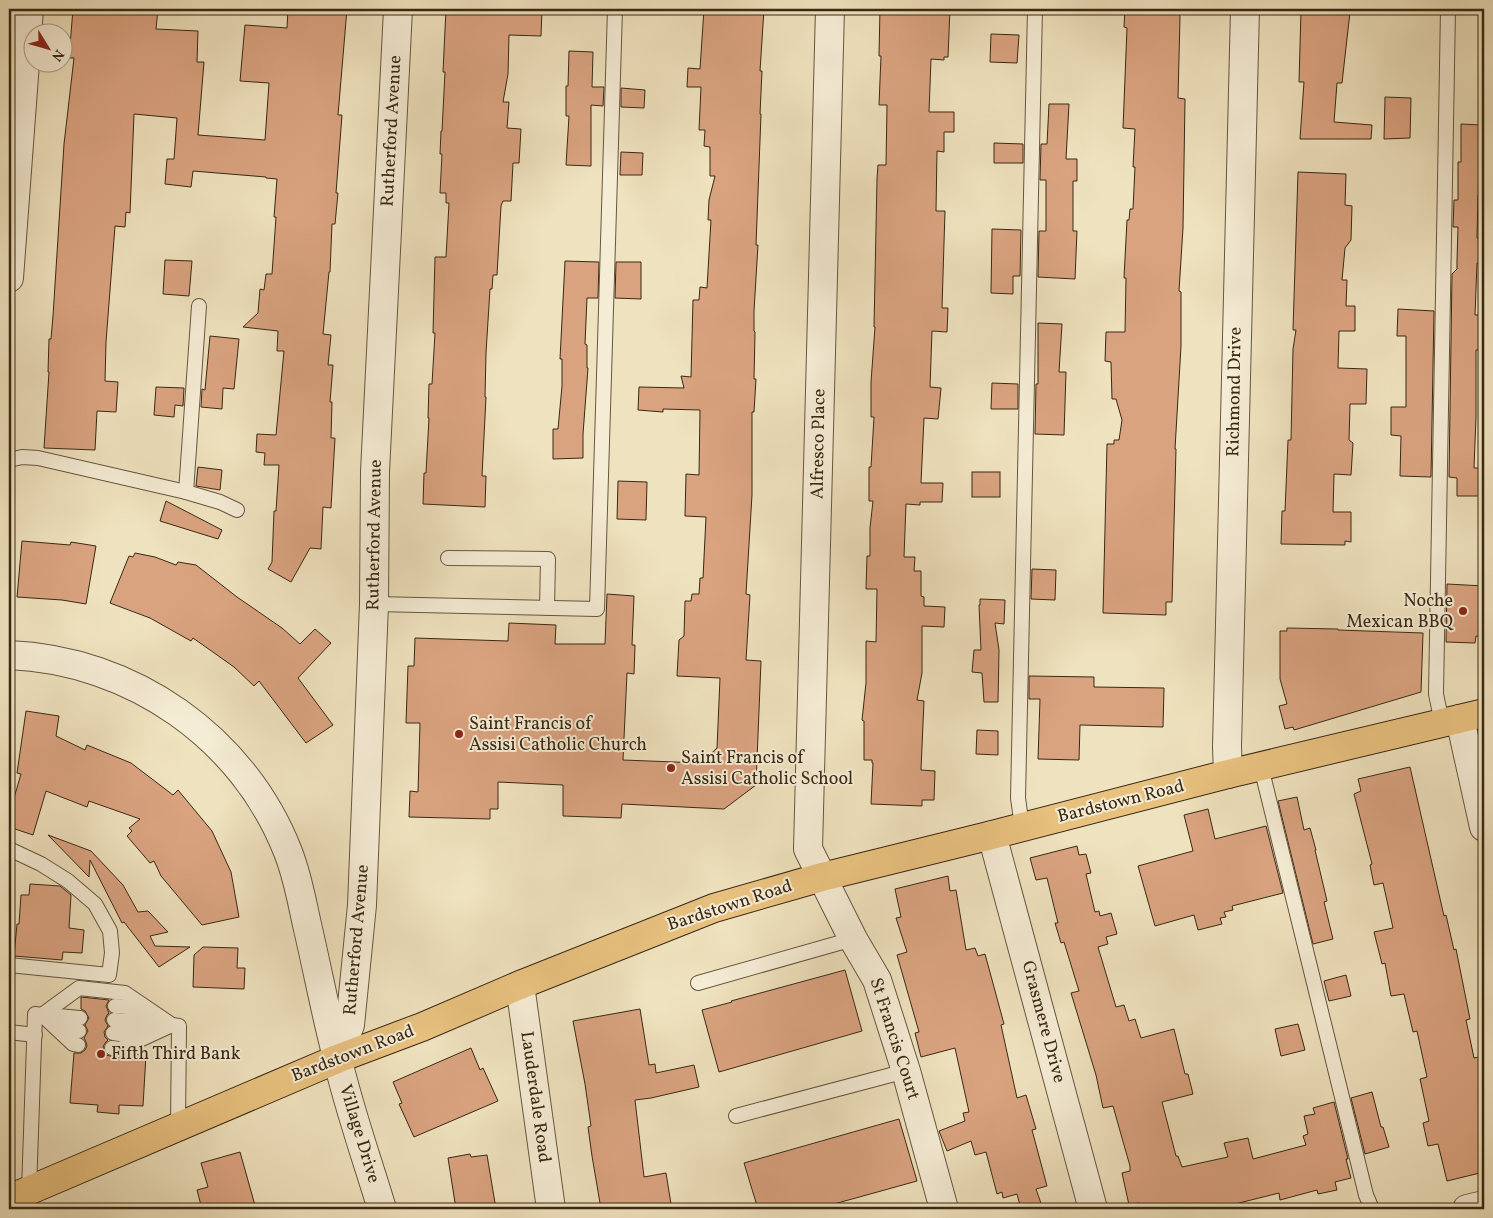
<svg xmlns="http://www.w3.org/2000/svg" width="1493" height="1218" viewBox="0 0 1493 1218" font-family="Vollkorn,serif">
<rect width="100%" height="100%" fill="#efe2be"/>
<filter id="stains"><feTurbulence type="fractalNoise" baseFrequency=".004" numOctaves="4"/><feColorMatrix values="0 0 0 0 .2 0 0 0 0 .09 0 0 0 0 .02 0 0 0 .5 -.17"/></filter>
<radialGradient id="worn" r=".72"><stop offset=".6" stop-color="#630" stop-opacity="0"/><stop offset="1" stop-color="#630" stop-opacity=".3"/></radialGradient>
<g fill="#daa380" stroke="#382815">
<polygon points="73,9 158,9 156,29 198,31 197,62 204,62 198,135 265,140 269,83 240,81 245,25 287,28 288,9 347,9 338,115 342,115 336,193 338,193 335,224 332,224 330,272 329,272 323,334 331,335 328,365 333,365 330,402 332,402 331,438 335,438 331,508 323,507 321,549 310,548 291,582 268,569 272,562 274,511 276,511 279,465 264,465 265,453 256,452 257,434 276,435 284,351 277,351 278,331 243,327 258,313 260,289 264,290 266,274 272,274 276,217 274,217 277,179 266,178 266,177 193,171 191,187 165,184 167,159 174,159 177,118 134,114 130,213 126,212 125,227 115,226 106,342 105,381 118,382 116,412 97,411 95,450 44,448 49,372 48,372 49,339 51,339 53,316 64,144 74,58 69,58"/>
<polygon points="446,9 542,9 541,36 509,35 508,74 503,102 509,102 507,128 521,129 519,163 513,163 511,201 503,201 501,206 497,275 493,275 492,289 490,289 486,353 485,397 486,397 482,476 486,476 485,507 423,504 424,473 426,473 429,418 428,418 429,384 432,384 435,333 433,333 435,257 446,257 449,203 446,203 446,193 440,193 442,154 440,154 441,131 442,131 445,72 443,72"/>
<polygon points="704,9 764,9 760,71 762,71 760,114 761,114 756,245 758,245 754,311 754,331 755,332 754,379 756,379 754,412 752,412 752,495 746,594 750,595 746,660 761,661 756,785 724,809 622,804 621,818 563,816 563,785 498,782 498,809 490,809 490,819 409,817 410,791 418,792 420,723 406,723 408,666 414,666 415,638 508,641 509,623 556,625 555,644 605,644 607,594 634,596 632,645 635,645 634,674 627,673 623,760 701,763 717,748 720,678 677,676 679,640 684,636 685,601 691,601 692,594 699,594 700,578 703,578 706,517 685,516 686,474 699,475 700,410 663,409 663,412 638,410 639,387 684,388 681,376 691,377 693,300 699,300 700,287 707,288 711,220 708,220 709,200 715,176 710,176 710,147 704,146 705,130 699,130 701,87 687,87 688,68 700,69"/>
<polygon points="880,9 950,9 948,57 944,57 944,60 931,59 929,112 954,112 954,132 944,132 944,152 937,151 936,211 945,211 942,308 948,308 947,332 932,331 930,387 941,388 938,419 924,418 921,483 943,483 942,502 920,502 920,505 906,504 904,557 915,557 914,571 921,571 921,596 924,597 924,606 945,607 944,627 922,626 922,673 917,700 924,701 921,770 935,771 934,800 922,800 922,806 871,804 873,763 872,763 872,760 864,760 864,721 862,720 866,683 866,641 876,642 877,589 866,589 867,556 870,556 870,528 873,501 869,501 869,467 871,467 874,417 871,417 871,382 875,327 874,327 877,179 878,165 886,165 887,105 879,105 881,56 879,56"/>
<polygon points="1125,9 1179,12 1180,17 1178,98 1185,99 1183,228 1179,291 1181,292 1181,346 1175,449 1176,449 1172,602 1166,602 1166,615 1103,613 1107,444 1114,444 1114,440 1119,440 1122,420 1116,399 1112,399 1111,362 1105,361 1106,332 1125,332 1126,278 1124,278 1127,220 1129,220 1130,209 1133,209 1135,167 1133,167 1135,129 1123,128 1127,28 1124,27"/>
<polygon points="1301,11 1350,12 1342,83 1337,83 1334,122 1372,125 1371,139 1300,139 1304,82 1299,82"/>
<polygon points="991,34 1019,35 1017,63 990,62"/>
<polygon points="569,51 593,52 592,87 604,87 603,106 591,105 591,166 566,165 569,116 566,116 566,86 568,86"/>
<polygon points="621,88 645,90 644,108 621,107"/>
<polygon points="1385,97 1411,98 1410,138 1384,139"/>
<polygon points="1049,104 1069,104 1066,159 1077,159 1077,181 1073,181 1073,231 1077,231 1075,279 1038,277 1039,231 1046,231 1046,180 1040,180 1041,144 1047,144"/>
<polygon points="1461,124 1482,125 1481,162 1484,162 1484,195 1478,195 1477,238 1484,238 1484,263 1477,263 1475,315 1484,315 1484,350 1476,350 1476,417 1474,468 1484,468 1484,496 1457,496 1457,478 1449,477 1452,274 1457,269 1457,261 1458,227 1453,227 1454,200 1458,200 1458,162 1461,162"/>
<polygon points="994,143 1023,144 1023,163 994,163"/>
<polygon points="621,152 643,153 642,175 620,175"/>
<polygon points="1298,172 1346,174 1345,205 1352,206 1351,240 1345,248 1342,280 1347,280 1346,306 1355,306 1355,331 1339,331 1338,368 1367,369 1366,404 1350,404 1349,440 1353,443 1351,475 1334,474 1333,512 1351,512 1351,542 1345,541 1345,545 1281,544 1282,511 1285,511 1288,440 1291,440 1293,349 1296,330 1293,330"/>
<polygon points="992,229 1021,230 1020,276 1013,276 1013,294 991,293"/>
<polygon points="165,260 192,261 189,296 163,294"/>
<polygon points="565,261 599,262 598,298 587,298 585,344 587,345 587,368 588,368 583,434 583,458 553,459 553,429 558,429 562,386 562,359 560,359"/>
<polygon points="616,262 641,262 641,299 615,298"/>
<polygon points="1398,309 1434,311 1431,477 1400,476 1401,436 1391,435 1391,407 1406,407 1406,336 1397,336"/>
<polygon points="1038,323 1062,324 1059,372 1066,372 1064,435 1035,434 1036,384 1038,384"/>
<polygon points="210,336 239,339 234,389 223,388 222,409 201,407 202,389 205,390"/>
<polygon points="992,383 1018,384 1018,409 991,409"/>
<polygon points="156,387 184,388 183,406 175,405 174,417 154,415"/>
<polygon points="198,467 222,470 220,490 196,486"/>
<rect x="972" y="472" width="28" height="25"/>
<polygon points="618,481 647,482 646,520 617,519"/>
<polygon points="166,501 222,530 218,539 160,521"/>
<polygon points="22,541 70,545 71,542 96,546 86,604 62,600 17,597"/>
<polygon points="135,553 155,557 176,565 178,562 196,565 237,597 282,628 300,644 315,629 331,643 298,678 333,725 306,743 259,681 254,686 234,667 193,638 191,641 150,618 110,603 129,556 133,557"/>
<polygon points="1032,569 1056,570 1055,600 1031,599"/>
<polygon points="1447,584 1484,586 1484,637 1476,636 1475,643 1446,642"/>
<polygon points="980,599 1005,600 1004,624 995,623 999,650 998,702 984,702 982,673 972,672 974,650 981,650 979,605 980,605"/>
<polygon points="1287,628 1338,629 1338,630 1423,633 1421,692 1294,730 1293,727 1285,729 1279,706 1287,704 1280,679 1280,631 1287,631"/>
<polygon points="1029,676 1094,677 1094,687 1164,688 1163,727 1080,725 1079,760 1038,759 1040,699 1029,699"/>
<polygon points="26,711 59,716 56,736 85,750 87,745 131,763 173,795 178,790 212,831 231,872 239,917 202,925 161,876 154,861 150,863 127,836 132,831 129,828 140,819 89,801 87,807 46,791 33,835 9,827 9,815 21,774 17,773"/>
<polygon points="977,730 998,731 998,755 976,754"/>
<polygon points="1410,767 1444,916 1446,915 1454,950 1456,949 1470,1019 1466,1020 1474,1058 1484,1056 1484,1172 1447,1181 1438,1144 1428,1146 1423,1123 1429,1121 1420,1079 1427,1077 1417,1031 1413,1032 1404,994 1391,996 1385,963 1382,964 1374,932 1393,928 1383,883 1374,885 1370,865 1372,864 1354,794 1361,791 1358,779"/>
<polygon points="1297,797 1304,830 1310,828 1316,850 1315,850 1327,901 1324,902 1333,939 1313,944 1278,801"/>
<polygon points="1208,809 1215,839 1266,826 1283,893 1232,906 1233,910 1224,912 1226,917 1220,918 1222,924 1198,930 1194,915 1155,926 1138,866 1193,851 1184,815"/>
<polygon points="48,835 91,851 123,885 138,912 148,911 168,932 150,936 155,946 190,947 159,967 124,922 122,923 90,860 89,877"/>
<polygon points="1077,846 1079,855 1086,854 1091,873 1086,874 1095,912 1099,911 1100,916 1111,913 1117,934 1106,937 1108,944 1098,947 1116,1007 1124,1005 1129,1021 1135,1019 1141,1038 1174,1029 1185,1074 1188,1074 1193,1094 1162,1102 1176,1156 1178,1156 1182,1167 1228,1157 1224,1143 1248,1138 1253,1159 1306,1145 1303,1136 1308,1134 1304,1116 1315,1114 1313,1108 1334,1102 1348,1159 1346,1159 1351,1178 1335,1182 1337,1190 1318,1194 1317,1190 1280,1200 1279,1193 1215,1209 1141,1209 1139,1203 1129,1205 1122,1173 1130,1171 1130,1166 1122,1138 1113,1106 1103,1108 1096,1075 1071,993 1079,991 1064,942 1061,943 1055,923 1058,923 1047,878 1036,880 1030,858"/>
<polygon points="948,876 950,891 956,890 966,950 975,948 978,956 985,954 1004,1024 1001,1025 1017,1098 1026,1095 1036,1129 1032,1130 1047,1186 1036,1189 1043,1209 1021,1209 1017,1194 1003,1198 1002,1192 997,1194 986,1152 975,1155 971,1141 947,1151 939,1131 965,1121 963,1113 969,1112 955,1048 921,1057 915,1033 919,1032 897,955 907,952 896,918 901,917 895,889"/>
<polygon points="30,884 60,886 71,895 69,928 84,930 82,953 63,952 62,960 14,956 17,924 19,924 21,895 29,895"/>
<polygon points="203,947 238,948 237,968 245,968 244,989 193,987 194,955"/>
<polygon points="845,970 862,1031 719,1072 702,1010 732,1002 731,1001"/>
<polygon points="1346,975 1351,996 1329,1001 1324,981"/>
<polygon points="81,997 109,1000 106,1006 109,1013 107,1015 105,1020 108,1026 104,1032 105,1037 108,1040 105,1043 103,1047 106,1055 119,1058 130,1054 146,1055 143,1106 119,1105 119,1114 97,1112 98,1105 70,1103 74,1053 81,1053 85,1050 87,1046 86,1042 84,1038 88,1031 85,1025 89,1018 85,1011 81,1009"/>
<polygon points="640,1009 649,1065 655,1064 656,1073 694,1065 699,1087 651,1098 635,1100 644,1177 666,1173 671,1204 640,1209 601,1209 592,1156 588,1127 591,1126 585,1084 573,1021"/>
<polygon points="1298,1024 1305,1050 1281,1056 1275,1029"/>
<polygon points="471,1048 480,1070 483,1068 498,1101 414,1137 399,1104 402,1103 393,1082"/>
<polygon points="1372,1092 1381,1127 1383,1127 1389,1147 1365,1154 1351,1098"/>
<polygon points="899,1119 917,1181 816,1209 758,1209 744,1163"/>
<polygon points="240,1152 256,1209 202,1209 197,1190 208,1187 201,1163"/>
<polygon points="470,1154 471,1157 487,1155 496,1209 456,1209 448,1158"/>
</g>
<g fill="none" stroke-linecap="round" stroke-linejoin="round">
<defs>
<g id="lane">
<polyline points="9,460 22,457 38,458 186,492 220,502 237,510"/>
<polyline points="186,492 199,306"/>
<polyline points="448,558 548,559 547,608"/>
<polyline points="374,604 597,609 615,9"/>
<polyline points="1442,723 1436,694 1448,9"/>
<polyline points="1261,767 1366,1195 1372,1209"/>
<polyline points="1022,827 1018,798 1035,9"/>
<polyline points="9,849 41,864 68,881 95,904 110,931 112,953 109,975 9,965"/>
<polyline points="698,983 853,939"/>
<polyline points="115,1006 127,1007 148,1015"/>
<polyline points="42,1015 79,988 125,993 172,1025"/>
<polyline points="47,1015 80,1018"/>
<polyline points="114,1020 151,1023"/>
<polyline points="56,1022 72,1031 79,1031"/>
<polyline points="9,1032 35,1035"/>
<polyline points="113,1033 120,1034 154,1028"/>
<polyline points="112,1048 120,1049 172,1025 179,1026 178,1127"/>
<polyline points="736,1116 906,1071"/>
<polyline points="29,1191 35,1014 42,1015 73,1044 78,1045"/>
</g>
<g id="street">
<polyline points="830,9 808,849 853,939 877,980 906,1071 944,1209"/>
<polyline points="9,278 29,9"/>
<path d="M 9,655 C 132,660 243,737 288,852 C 298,877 302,903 308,929 C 318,972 326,1015 337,1057 C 349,1109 367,1159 382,1209"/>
<polyline points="1460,719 1484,827"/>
<polyline points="1228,774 1227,747 1245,9"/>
<polyline points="992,835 1093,1209"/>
<polyline points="520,985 551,1209"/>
<polyline points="337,1059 350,1025 362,905 374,604 375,472 398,9"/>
<polyline points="1467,1209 1484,1205"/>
</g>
<polyline id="primary" points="9,1199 337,1059 422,1027 520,985 714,908 822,877 992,835 1228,774 1484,713"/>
</defs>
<use href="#lane" stroke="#66563f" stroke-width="16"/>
<use href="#street" stroke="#66563f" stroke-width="30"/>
<use href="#primary" stroke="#382815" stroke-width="30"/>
<use href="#lane" stroke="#f5ecd5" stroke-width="14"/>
<use href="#street" stroke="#f5ecd5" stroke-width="28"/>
<use href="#primary" stroke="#e8c17f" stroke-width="28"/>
</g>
<g fill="#8f2418" stroke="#f5ecd5" stroke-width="2">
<circle cx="1463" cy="611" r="5"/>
<circle cx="459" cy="734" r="5"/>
<circle cx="671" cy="768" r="5"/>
<circle cx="101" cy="1054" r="5"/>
</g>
<g text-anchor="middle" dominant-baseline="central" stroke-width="4" stroke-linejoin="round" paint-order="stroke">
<g font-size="18" fill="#382815" stroke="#f5ecd5">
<text transform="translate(392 131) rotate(-87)">Rutherford Avenue</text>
<text transform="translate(1235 392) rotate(-89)">Richmond Drive</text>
<text transform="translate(819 444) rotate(-89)">Alfresco Place</text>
<text transform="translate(375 535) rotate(-89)">Rutherford Avenue</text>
<text transform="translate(1121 802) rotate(-14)">Bardstown Road</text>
<text transform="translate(730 906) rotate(-18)">Bardstown Road</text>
<text transform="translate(357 940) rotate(-85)">Rutherford Avenue</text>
<text transform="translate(1043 1022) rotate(75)">Grasmere Drive</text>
<text transform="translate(894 1039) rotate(72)">St Francis Court</text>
<text transform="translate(353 1054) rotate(-21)">Bardstown Road</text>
<text transform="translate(535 1097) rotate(82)">Lauderdale Road</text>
<text transform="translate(359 1134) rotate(73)">Village Drive</text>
</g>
<g font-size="18" fill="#382815" stroke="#f5ecd5" text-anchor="start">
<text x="1453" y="601" text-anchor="end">Noche<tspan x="1453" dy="21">Mexican BBQ</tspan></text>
<text x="469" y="724">Saint Francis of<tspan x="469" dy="21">Assisi Catholic Church</tspan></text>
<text x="681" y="758">Saint Francis of<tspan x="681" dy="21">Assisi Catholic School</tspan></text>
<text x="111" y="1054">Fifth Third Bank</text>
</g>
</g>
<rect width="1493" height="1218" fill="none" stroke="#efe2be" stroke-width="30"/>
<rect x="10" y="10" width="1473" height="1198" fill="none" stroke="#382815" stroke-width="2.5"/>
<rect x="15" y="15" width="1463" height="1188" fill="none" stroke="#382815"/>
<g transform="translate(48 48) rotate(127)"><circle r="24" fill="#f5ecd5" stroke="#a99e88"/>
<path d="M0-4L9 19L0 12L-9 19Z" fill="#8f2418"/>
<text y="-8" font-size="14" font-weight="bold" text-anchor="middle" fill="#382815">N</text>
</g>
<rect width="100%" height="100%" filter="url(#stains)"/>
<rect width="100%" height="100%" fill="url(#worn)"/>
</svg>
